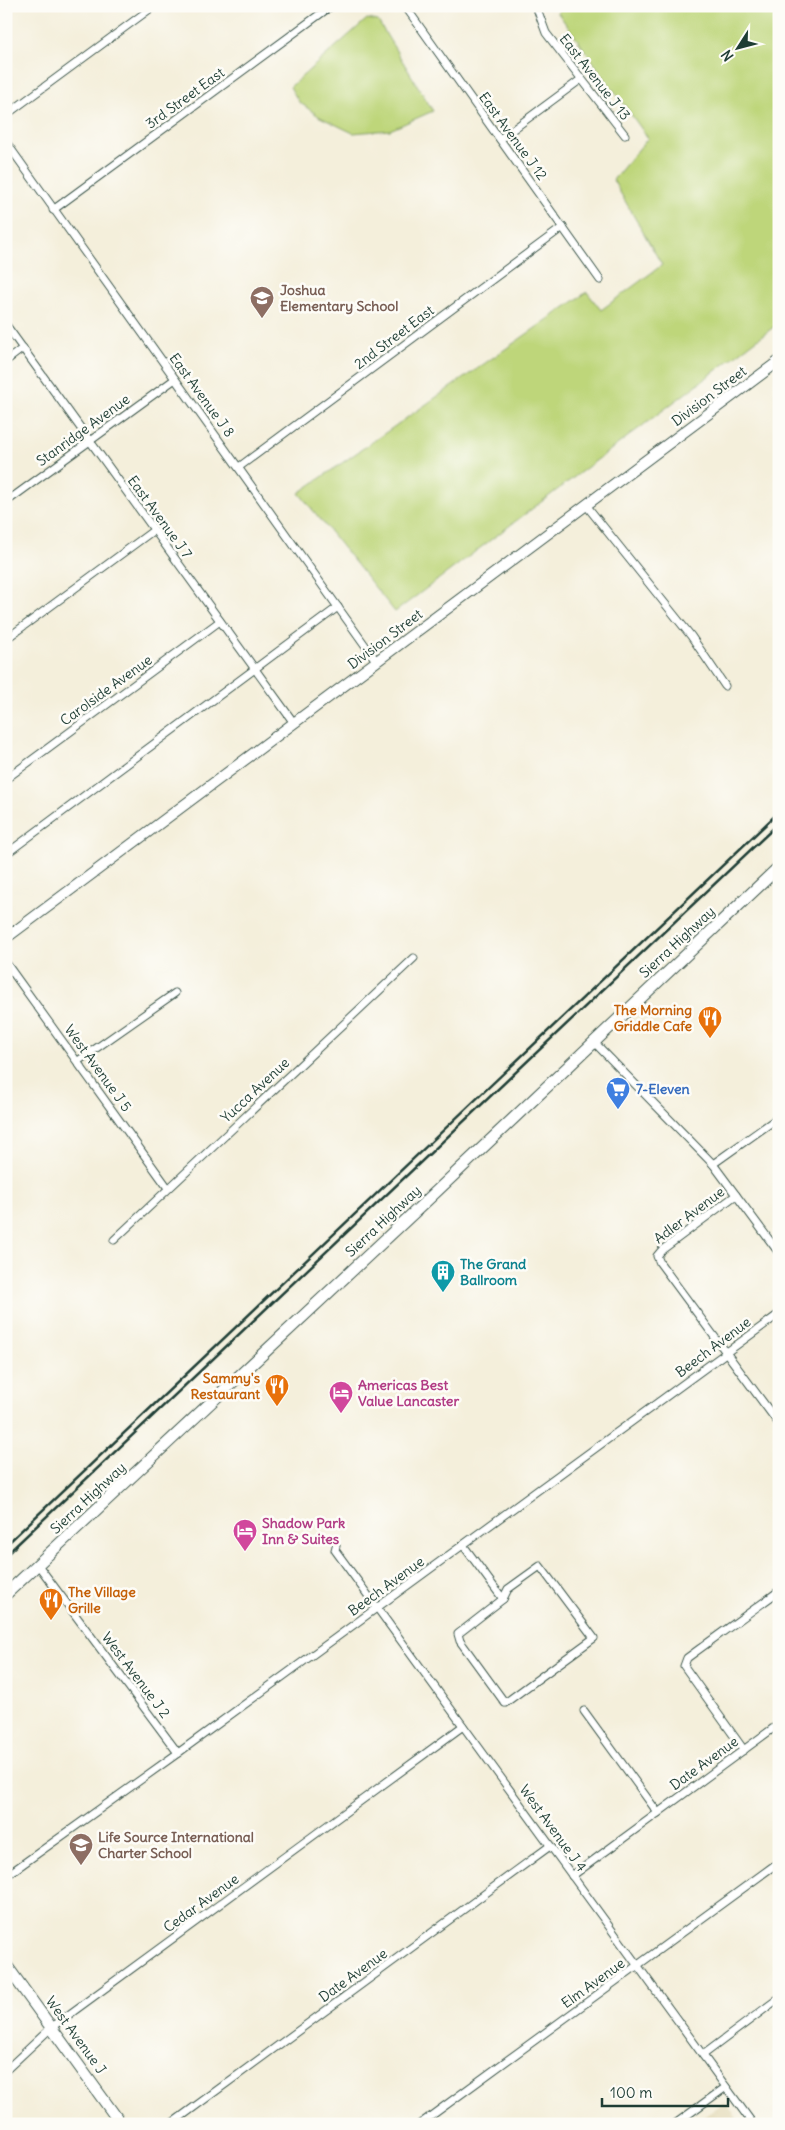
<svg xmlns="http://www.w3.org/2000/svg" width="785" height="2130" viewBox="0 0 785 2130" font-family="Delius,sans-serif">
<rect width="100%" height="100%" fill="#fdfcf7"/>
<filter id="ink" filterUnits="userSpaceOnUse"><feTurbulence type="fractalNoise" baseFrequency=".02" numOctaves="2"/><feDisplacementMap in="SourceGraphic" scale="10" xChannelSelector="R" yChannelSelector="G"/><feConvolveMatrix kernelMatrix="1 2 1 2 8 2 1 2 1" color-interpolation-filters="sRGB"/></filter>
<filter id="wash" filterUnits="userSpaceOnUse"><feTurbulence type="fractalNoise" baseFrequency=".0096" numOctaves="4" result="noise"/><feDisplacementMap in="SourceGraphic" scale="20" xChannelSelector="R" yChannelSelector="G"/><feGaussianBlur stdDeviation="1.12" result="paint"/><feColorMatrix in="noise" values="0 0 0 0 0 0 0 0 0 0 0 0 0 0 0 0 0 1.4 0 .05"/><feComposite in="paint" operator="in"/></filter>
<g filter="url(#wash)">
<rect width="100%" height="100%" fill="#f4efdb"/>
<polygon fill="#e4dbba" points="724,2103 728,2106 742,2124 693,2124"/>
<g fill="#bed67a" stroke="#6e8a57">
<polygon points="559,6 779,6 779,323 395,612 299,493 587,292 601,310 662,265 613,180 648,138 558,13"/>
<polygon points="367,19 378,21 433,111 390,130 353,133 320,117 299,102 290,87"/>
</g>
</g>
<g filter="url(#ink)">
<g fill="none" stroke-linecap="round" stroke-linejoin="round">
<defs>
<g id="minor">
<polyline points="405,6 600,280"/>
<polyline points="536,6 546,33 625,135"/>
<polyline points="6,115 154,6"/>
<polyline points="500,139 580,80"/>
<polyline points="6,142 377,662"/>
<polyline points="53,210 331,6"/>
<polyline points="6,325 294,723"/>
<polyline points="6,361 23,348"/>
<polyline points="239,467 563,227"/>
<polyline points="6,502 175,379"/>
<polyline points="586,505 691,636 725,686"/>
<polyline points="6,639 154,530"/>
<polyline points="6,779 220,621"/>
<polyline points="6,854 338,607"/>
<polyline points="6,963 168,1188"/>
<polyline points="594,1042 713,1164 779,1253"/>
<polyline points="78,1061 175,993"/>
<polyline points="713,1164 779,1117"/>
<polyline points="736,1195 662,1250 657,1256 660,1263 779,1424"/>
<polyline points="114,1240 414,958"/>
<polyline points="463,1545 503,1599"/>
<polyline points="336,1546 335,1550 753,2124"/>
<polyline points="38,1565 178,1753"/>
<polygon points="540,1566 594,1638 505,1703 460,1641 458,1634 503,1599 508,1589"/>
<polyline points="584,1711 658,1813"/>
<polyline points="744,1750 684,1666 687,1658 779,1591"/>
<polyline points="6,1876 178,1753 779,1314"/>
<polyline points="572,1876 779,1724"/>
<polyline points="703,2055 779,1998"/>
<polyline points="6,2070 52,2027 463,1726"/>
<polyline points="171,2124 550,1846"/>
<polyline points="420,2124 779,1862"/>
<polyline points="675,2124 726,2087"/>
</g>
<polyline id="secondary" points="6,938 779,361"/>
<g id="primary">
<polyline points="6,1594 421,1206 779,867"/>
<polyline points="6,1965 121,2124"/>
</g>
</defs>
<use href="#minor" stroke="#3f584d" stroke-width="9"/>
<use href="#secondary" stroke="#3f584d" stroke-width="12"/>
<use href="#primary" stroke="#3f584d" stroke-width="13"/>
<use href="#minor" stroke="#fff" stroke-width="7"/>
<use href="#secondary" stroke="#fff" stroke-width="10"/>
<use href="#primary" stroke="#fff" stroke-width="11"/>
<g stroke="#1f3d34" stroke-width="2.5">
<polyline points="6,1545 779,812"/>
<polyline points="6,1555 779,823"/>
</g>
</g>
</g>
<defs>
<symbol id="school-pin" viewBox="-11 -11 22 30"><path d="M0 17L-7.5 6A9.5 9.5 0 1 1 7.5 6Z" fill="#8d6e63" stroke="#fdfcf7"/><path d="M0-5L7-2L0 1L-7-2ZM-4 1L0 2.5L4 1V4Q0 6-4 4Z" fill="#fff"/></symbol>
<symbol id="restaurant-pin" viewBox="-11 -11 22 30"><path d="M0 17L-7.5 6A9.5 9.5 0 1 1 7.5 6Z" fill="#e8710a" stroke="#fdfcf7"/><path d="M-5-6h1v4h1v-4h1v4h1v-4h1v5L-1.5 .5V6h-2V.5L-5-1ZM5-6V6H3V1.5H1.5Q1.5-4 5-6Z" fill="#fff"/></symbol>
<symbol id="supermarket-pin" viewBox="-11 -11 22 30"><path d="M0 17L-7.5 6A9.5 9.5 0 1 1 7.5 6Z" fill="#3f7fe0" stroke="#fdfcf7"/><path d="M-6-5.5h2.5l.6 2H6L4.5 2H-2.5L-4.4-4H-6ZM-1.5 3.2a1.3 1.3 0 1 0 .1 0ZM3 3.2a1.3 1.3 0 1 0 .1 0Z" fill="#fff"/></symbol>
<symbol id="building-pin" viewBox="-11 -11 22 30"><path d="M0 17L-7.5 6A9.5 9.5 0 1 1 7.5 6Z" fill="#0f9aa8" stroke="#fdfcf7"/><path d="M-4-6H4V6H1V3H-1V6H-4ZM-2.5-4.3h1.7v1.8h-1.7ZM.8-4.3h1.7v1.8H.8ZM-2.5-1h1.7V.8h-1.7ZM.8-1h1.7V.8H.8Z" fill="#fff"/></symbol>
<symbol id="hotel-pin" viewBox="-11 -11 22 30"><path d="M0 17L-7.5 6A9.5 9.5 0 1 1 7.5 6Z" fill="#d1479c" stroke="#fdfcf7"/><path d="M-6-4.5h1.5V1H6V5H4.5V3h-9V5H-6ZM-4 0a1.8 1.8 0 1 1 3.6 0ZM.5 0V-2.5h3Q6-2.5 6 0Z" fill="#fff"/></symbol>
</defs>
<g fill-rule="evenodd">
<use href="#school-pin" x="248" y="284" width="28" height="38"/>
<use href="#restaurant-pin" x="696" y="1004" width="28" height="38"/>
<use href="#supermarket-pin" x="604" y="1075" width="28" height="38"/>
<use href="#building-pin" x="429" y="1258" width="28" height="38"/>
<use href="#restaurant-pin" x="263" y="1372" width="28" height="38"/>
<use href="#hotel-pin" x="327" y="1379" width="28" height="38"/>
<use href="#hotel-pin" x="231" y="1517" width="28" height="38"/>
<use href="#restaurant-pin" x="37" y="1586" width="28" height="38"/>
<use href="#school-pin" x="67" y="1831" width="28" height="38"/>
</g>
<g text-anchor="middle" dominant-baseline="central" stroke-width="5" stroke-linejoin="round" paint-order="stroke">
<g font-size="14" fill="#1f3d34" stroke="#fdfcf7">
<text transform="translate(595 77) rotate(52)">East Avenue J 13</text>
<text transform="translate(185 98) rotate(-36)">3rd Street East</text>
<text transform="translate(513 136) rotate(54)">East Avenue J 12</text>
<text transform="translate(394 337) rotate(-37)">2nd Street East</text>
<text transform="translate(202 395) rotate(54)">East Avenue J 8</text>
<text transform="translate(709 396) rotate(-37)">Division Street</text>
<text transform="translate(83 430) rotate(-36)">Stanridge Avenue</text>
<text transform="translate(160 517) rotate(54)">East Avenue J 7</text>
<text transform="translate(385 639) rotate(-37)">Division Street</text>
<text transform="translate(106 690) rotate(-36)">Carolside Avenue</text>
<text transform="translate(677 942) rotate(-43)">Sierra Highway</text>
<text transform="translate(98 1068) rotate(54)">West Avenue J 5</text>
<text transform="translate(255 1090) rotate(-43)">Yucca Avenue</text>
<text transform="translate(689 1215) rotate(-37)">Adler Avenue</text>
<text transform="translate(383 1221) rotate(-43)">Sierra Highway</text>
<text transform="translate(713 1347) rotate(-37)">Beech Avenue</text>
<text transform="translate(88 1498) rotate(-43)">Sierra Highway</text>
<text transform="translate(386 1586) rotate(-36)">Beech Avenue</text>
<text transform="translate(136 1675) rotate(53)">West Avenue J 2</text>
<text transform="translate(704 1763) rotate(-36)">Date Avenue</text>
<text transform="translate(553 1828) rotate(54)">West Avenue J 4</text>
<text transform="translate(201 1903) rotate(-36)">Cedar Avenue</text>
<text transform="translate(353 1975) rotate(-36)">Date Avenue</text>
<text transform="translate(593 1983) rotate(-36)">Elm Avenue</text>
<text transform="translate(76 2035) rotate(54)">West Avenue J</text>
</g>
<g font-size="14" font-weight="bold" fill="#785e54" stroke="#fdfcf7" text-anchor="start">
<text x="280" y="290">Joshua<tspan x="280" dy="16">Elementary School</tspan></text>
<text x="98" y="1837">Life Source International<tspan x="98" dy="16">Charter School</tspan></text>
</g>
<g font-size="14" font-weight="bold" fill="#c56008" stroke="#fdfcf7" text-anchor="end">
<text x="692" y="1010">The Morning<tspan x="692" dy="16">Griddle Cafe</tspan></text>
<text x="260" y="1378">Sammy's<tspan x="260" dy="16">Restaurant</tspan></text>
<text x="68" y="1592" text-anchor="start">The Village<tspan x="68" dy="16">Grille</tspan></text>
</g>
<g font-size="14" font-weight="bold" fill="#366cbe" stroke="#fdfcf7" text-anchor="start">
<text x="636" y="1089">7-Eleven</text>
</g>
<g font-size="14" font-weight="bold" fill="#0d838f" stroke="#fdfcf7" text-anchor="start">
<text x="460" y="1264">The Grand<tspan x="460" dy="16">Ballroom</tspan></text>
</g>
<g font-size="14" font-weight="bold" fill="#b23c85" stroke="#fdfcf7" text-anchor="start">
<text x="358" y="1385">Americas Best<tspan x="358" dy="16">Value Lancaster</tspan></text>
<text x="262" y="1523">Shadow Park<tspan x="262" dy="16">Inn &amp; Suites</tspan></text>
</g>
</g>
<rect width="785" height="2130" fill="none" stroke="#fdfcf7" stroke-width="25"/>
<g transform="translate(738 48) rotate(234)" stroke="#fdfcf7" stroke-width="4" paint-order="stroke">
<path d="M0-4L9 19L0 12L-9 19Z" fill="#1f3d34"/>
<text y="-8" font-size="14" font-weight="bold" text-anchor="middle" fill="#1f3d34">N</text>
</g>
<path d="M602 2098v8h126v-8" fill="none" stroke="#1f3d34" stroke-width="2.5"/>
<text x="610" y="2098" font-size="15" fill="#1f3d34" stroke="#fdfcf7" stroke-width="4" paint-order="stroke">100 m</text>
</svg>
